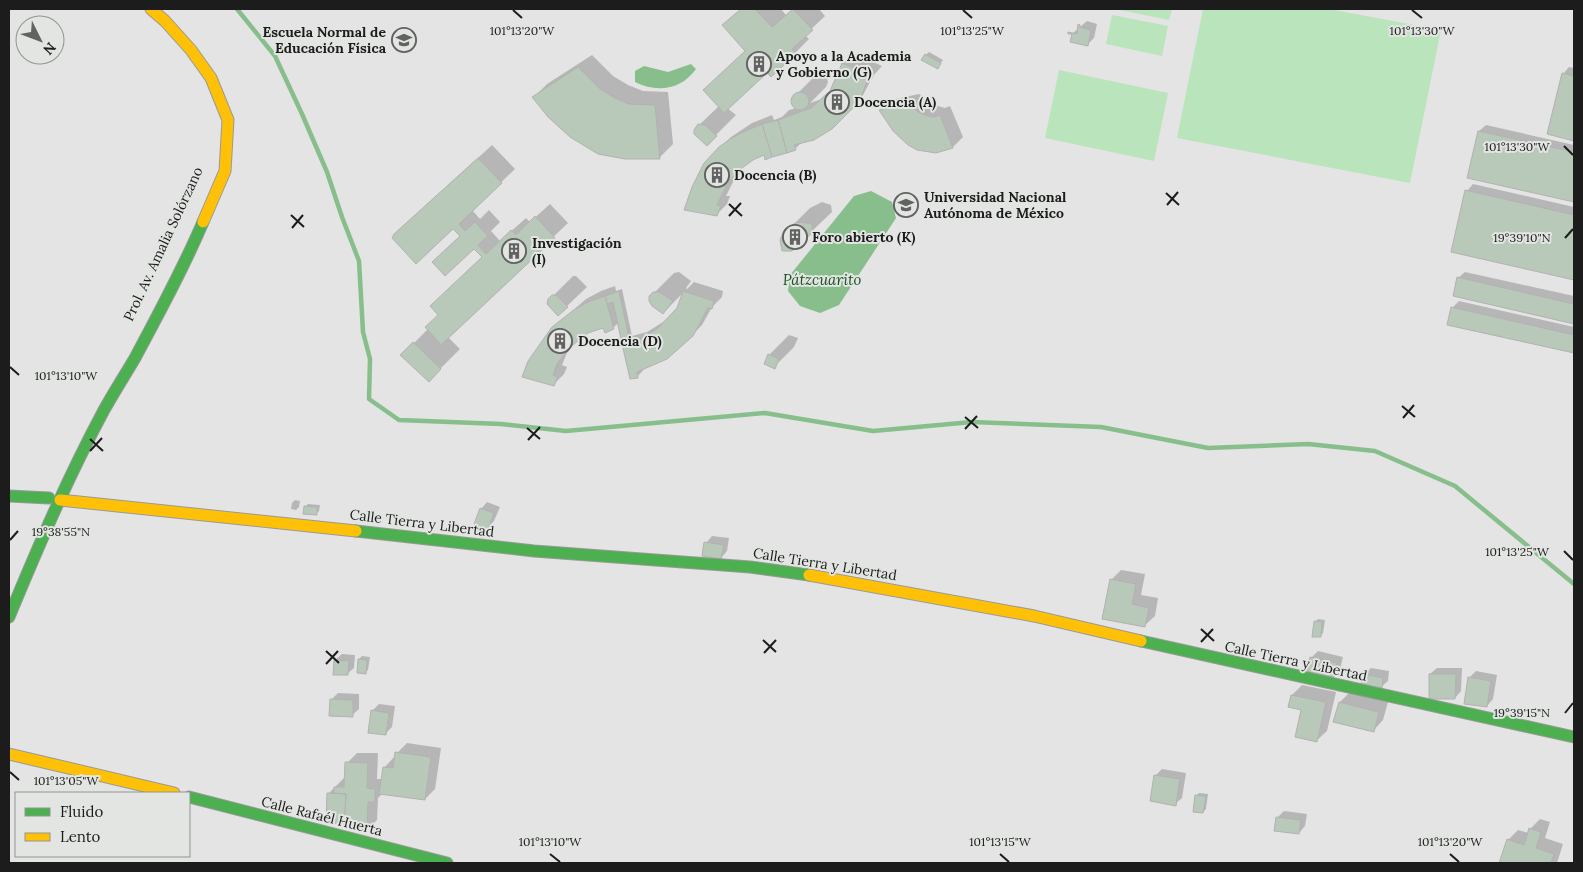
<svg xmlns="http://www.w3.org/2000/svg" width="1583" height="872" viewBox="0 0 1583 872" font-family="Lora,serif">
<rect width="100%" height="100%" fill="#e3e4e3"/>
<g fill="#bae4bc">
<polygon points="1115,9 1172,9 1169,20"/>
<polygon points="1203,9 1329,9 1441,30 1410,183 1177,138"/>
<polygon points="1112,15 1168,26 1162,56 1106,44"/>
<polygon points="1059,70 1168,93 1154,161 1045,138"/>
</g>
<g fill="#87be8c">
<path d="M 691,64 L 696,69 C 681,90 657,93 635,82 L 635,71 L 644,66 L 668,72 Z"/>
<polygon points="871,191 892,202 896,218 839,305 820,313 800,306 788,291 790,275 854,196"/>
</g>
<g fill="#0003">
<polygon points="741,9 781,9 786,15 793,9 819,9 825,16 805,35 809,39 795,53 771,75 767,71 727,108 736,115 707,144 696,128 719,106 747,51 724,25"/>
<polygon points="1087,21 1097,24 1094,38 1088,44 1073,33"/>
<polygon points="929,52 943,60 938,67 926,55"/>
<polygon points="853,53 882,66 873,76 862,97 832,128 803,141 795,149 765,153 753,159 739,170 726,196 730,196 727,204 717,214 685,209 720,148 731,137 752,123 772,115 774,120 782,117 789,110 796,108 794,106 793,98 817,74 822,73 826,75 828,82 826,87 810,103 822,99 832,90 843,63"/>
<polygon points="592,55 613,76 628,85 643,91 668,92 673,144 659,158 534,97 547,84"/>
<polygon points="1569,67 1574,68 1574,139 1549,134 1563,74"/>
<polygon points="919,94 928,102 938,106 945,108 950,106 963,137 953,147 881,110 891,100"/>
<polygon points="1486,125 1574,145 1574,201 1469,177 1479,131"/>
<polygon points="492,145 515,169 472,210 480,219 489,210 500,222 491,231 500,241 526,218 530,222 550,204 568,223 448,337 460,349 429,380 402,355 428,329 483,257 453,227 410,220"/>
<polygon points="1473,184 1574,207 1574,278 1453,251 1467,191"/>
<polygon points="822,202 831,205 832,212 811,232 784,234 810,208"/>
<polygon points="679,272 691,281 686,288 687,289 694,282 723,291 722,297 712,307 702,325 692,335 647,366 637,377 623,344 619,322 613,328 603,326 587,332 576,341 567,353 562,365 567,367 564,374 554,384 523,376 553,328 586,299 601,291 615,286 616,291 622,289 632,336 647,332 668,319 678,309 685,291 663,313 650,297 674,273"/>
<polygon points="1465,272 1574,296 1574,322 1454,295 1458,278"/>
<polygon points="573,276 576,276 587,287 567,306 549,300"/>
<polygon points="1459,301 1574,327 1574,352 1449,324 1452,308"/>
<polygon points="789,335 798,338 794,347 774,367 769,355"/>
<polygon points="295,500 300,501 299,507 296,510 291,509 292,503"/>
<polygon points="487,502 500,507 494,521 487,528 481,509"/>
<polygon points="308,504 320,505 319,511 316,514 305,507"/>
<polygon points="712,536 729,538 727,551 721,558 706,543"/>
<polygon points="1121,570 1145,574 1141,595 1158,598 1155,616 1144,626 1111,580"/>
<polygon points="1318,619 1325,620 1323,633 1320,636 1315,622"/>
<polygon points="1318,651 1343,657 1340,669 1334,676 1311,658"/>
<polygon points="342,654 355,655 354,668 347,674 335,660"/>
<polygon points="362,656 370,657 368,670 365,673 359,659"/>
<polygon points="1371,668 1389,671 1388,681 1381,687 1364,675"/>
<polygon points="1437,668 1462,668 1461,691 1455,698 1430,674"/>
<polygon points="1476,671 1497,675 1493,699 1487,706 1469,678"/>
<polygon points="1302,685 1336,692 1327,731 1316,741 1303,709 1290,706 1292,695"/>
<polygon points="1350,692 1388,702 1383,720 1373,731 1340,702"/>
<polygon points="338,693 359,694 359,709 352,715 331,700"/>
<polygon points="379,704 395,706 392,727 385,734 372,711"/>
<polygon points="407,743 441,748 435,789 425,799 383,793 378,798 377,820 367,830 328,794 345,777 347,763 357,753 378,753 377,779 382,779 384,768 394,757 396,758 397,753"/>
<polygon points="1162,769 1186,773 1182,798 1175,804 1156,775"/>
<polygon points="1199,793 1208,794 1206,809 1203,812 1196,796"/>
<polygon points="1284,811 1307,814 1305,826 1299,833 1278,817"/>
<polygon points="1540,819 1550,822 1545,838 1563,844 1557,863 1501,863 1508,840 1518,830 1529,833 1530,829"/>
</g>
<g fill="none" stroke-linecap="round" stroke-linejoin="round">
<polyline stroke="#87be8c" stroke-width="4.5" points="237,9 275,56 302,114 327,172 342,217 359,261 363,332 370,359 369,399 399,420 501,424 566,431 765,413 873,431 972,422 1101,427 1208,448 1308,444 1375,451 1455,486 1574,584"/>
</g>
<g fill="#b8c8b9" stroke="#b2b2b2">
<polygon points="741,9 755,9 772,27 793,9 813,30 792,49 796,54 771,77 767,73 724,113 703,90 745,51 722,25"/>
<polygon points="1078,24 1080,25 1080,27 1091,30 1088,46 1070,42 1072,34 1068,34 1068,32 1077,34"/>
<polygon points="925,54 941,63 938,69 921,60"/>
<polygon points="842,63 873,76 871,80 868,79 861,97 853,108 832,129 814,140 794,145 796,150 787,153 778,120 811,108 830,91"/>
<polygon points="578,67 600,89 615,98 629,104 655,105 660,159 625,159 598,154 570,137 548,117 532,97"/>
<polygon points="1562,73 1574,76 1574,141 1547,134"/>
<circle cx="800" cy="101" r="9"/>
<polygon points="908,103 918,112 928,116 934,117 940,115 953,148 936,153 917,150 908,145 893,131 879,110"/>
<polygon points="778,120 787,153 772,157 762,124"/>
<polygon points="698,124 705,125 717,136 707,146 694,134 694,130"/>
<polygon points="762,124 772,157 765,160 764,155 753,160 742,168 729,181 717,205 721,206 717,216 684,210 692,187 704,163 719,147 730,139 741,133"/>
<polygon points="1478,131 1574,152 1574,202 1467,178"/>
<polygon points="478,158 502,183 459,224 465,231 475,222 488,236 478,245 486,254 511,230 516,235 535,216 555,238 441,345 425,327 438,315 430,306 482,257 474,249 445,276 432,262 460,236 453,229 416,264 392,238 394,234"/>
<polygon points="1465,190 1574,215 1574,280 1451,252"/>
<polygon points="801,222 812,224 812,233 792,251 782,251 780,240 783,233 795,223"/>
<polygon points="1457,277 1574,304 1574,324 1453,296"/>
<polygon points="619,291 630,342 622,344 613,302 607,304 605,296"/>
<polygon points="683,291 714,301 712,309 708,308 693,336 667,359 637,372 638,378 630,379 622,344 636,341 657,329 677,308"/>
<polygon points="653,292 659,292 673,301 663,314 652,306 649,301 649,296"/>
<polygon points="552,295 556,295 568,307 558,316 547,304 548,299"/>
<polygon points="605,296 614,329 605,333 603,328 588,333 569,348 557,364 553,375 558,377 554,386 522,377 528,361 552,327 575,309 590,301"/>
<polygon points="1451,307 1574,335 1574,353 1447,325"/>
<polygon points="413,342 441,369 429,382 400,355"/>
<polygon points="768,354 779,359 775,369 764,364"/>
<polygon points="304,506 317,507 317,515 303,514"/>
<polygon points="480,508 494,513 488,529 474,524"/>
<polygon points="704,542 724,545 721,559 702,556"/>
<polygon points="1110,579 1136,584 1132,604 1149,608 1145,627 1102,619"/>
<polygon points="1314,621 1322,622 1321,637 1312,637"/>
<polygon points="1310,657 1337,663 1334,677 1307,672"/>
<polygon points="358,659 367,660 366,674 357,673"/>
<polygon points="334,660 349,661 348,675 333,675"/>
<polygon points="1363,674 1383,678 1382,688 1361,685"/>
<polygon points="1429,674 1456,674 1455,699 1429,699"/>
<polygon points="1468,677 1491,681 1487,707 1464,704"/>
<polygon points="1291,695 1326,702 1317,742 1295,737 1301,710 1288,707"/>
<polygon points="330,699 353,700 353,717 329,716"/>
<polygon points="1339,702 1379,712 1374,732 1333,722"/>
<polygon points="371,710 389,713 386,735 368,733"/>
<polygon points="395,752 431,757 425,800 379,794 383,767 393,768"/>
<polygon points="345,762 368,763 367,788 375,789 375,802 368,802 367,831 344,824 346,794 334,793 334,787 344,787"/>
<polygon points="1154,775 1180,779 1176,806 1150,801"/>
<polygon points="327,793 346,794 344,824 326,823"/>
<polygon points="1195,795 1206,796 1203,813 1193,812"/>
<polygon points="1276,817 1301,820 1299,834 1274,831"/>
<polygon points="1529,828 1541,832 1536,848 1554,854 1551,863 1499,863 1507,839 1524,845"/>
</g>
<g fill="none" stroke-linecap="round" stroke-linejoin="round">
<defs>
<g id="fast">
<polyline points="9,496 49,498"/>
<polyline points="356,531 534,551 750,567 809,575"/>
<path d="M 9,617 C 38,547 68,477 104,410 C 114,392 125,375 135,358 C 159,313 183,269 203,222"/>
<polyline points="1141,641 1574,737"/>
<polyline points="189,797 447,863"/>
</g>
<g id="slow">
<polyline points="151,9 165,21 191,50 211,78 228,120 225,171 203,222"/>
<polyline points="60,500 356,531"/>
<polyline points="809,575 1034,616 1141,641"/>
<polyline points="9,754 174,793"/>
</g>
</defs>
<use href="#fast" stroke="#999a99" stroke-width="13"/>
<use href="#slow" stroke="#999a99" stroke-width="13"/>
<use href="#fast" stroke="#4caf50" stroke-width="11"/>
<use href="#slow" stroke="#ffc107" stroke-width="11"/>
</g>
<path fill="none" stroke="#1b1c1b" stroke-width="2" d="M 513,10 L 522,18M 963,10 L 972,18M 1412,10 L 1422,18M 1564,146 L 1573,155M 1166,193 L 1179,205M 729,204 L 742,216M 1167,205 L 1178,192M 291,215 L 304,227M 729,216 L 741,203M 292,228 L 303,215M 1565,238 L 1573,229M 10,367 L 19,375M 1402,406 L 1415,417M 965,417 L 978,428M 1403,418 L 1414,405M 527,428 L 540,439M 965,429 L 977,416M 90,439 L 103,451M 528,440 L 540,427M 90,451 L 102,438M 10,540 L 18,531M 1564,551 L 1573,560M 1201,629 L 1214,641M 763,640 L 776,652M 1201,642 L 1213,629M 326,651 L 339,663M 764,653 L 776,640M 326,664 L 338,651M 1565,713 L 1573,703M 10,772 L 19,780M 550,854 L 560,862M 1000,854 L 1009,862M 1450,854 L 1459,862"/>
<defs>
<symbol id="university-ring" viewBox="-11 -11 22 22"><circle r="9.5" fill="#e2e5e2" stroke="#616261" stroke-width="1.5"/><path d="M0-5L7-2L0 1L-7-2ZM-4 1L0 2.5L4 1V4Q0 6-4 4Z" fill="#616261"/></symbol>
<symbol id="building-ring" viewBox="-11 -11 22 22"><circle r="9.5" fill="#e2e5e2" stroke="#616261" stroke-width="1.5"/><path d="M-4-6H4V6H1V3H-1V6H-4ZM-2.5-4.3h1.7v1.8h-1.7ZM.8-4.3h1.7v1.8H.8ZM-2.5-1h1.7V.8h-1.7ZM.8-1h1.7V.8H.8Z" fill="#616261"/></symbol>
<symbol id="school-ring" viewBox="-11 -11 22 22"><circle r="9.5" fill="#e2e5e2" stroke="#616261" stroke-width="1.5"/><path d="M0-5L7-2L0 1L-7-2ZM-4 1L0 2.5L4 1V4Q0 6-4 4Z" fill="#616261"/></symbol>
</defs>
<g fill-rule="evenodd">
<use href="#university-ring" x="390" y="26" width="28" height="28"/>
<use href="#building-ring" x="745" y="50" width="28" height="28"/>
<use href="#building-ring" x="823" y="88" width="28" height="28"/>
<use href="#building-ring" x="703" y="161" width="28" height="28"/>
<use href="#school-ring" x="892" y="191" width="28" height="28"/>
<use href="#building-ring" x="781" y="223" width="28" height="28"/>
<use href="#building-ring" x="500" y="237" width="28" height="28"/>
<use href="#building-ring" x="546" y="327" width="28" height="28"/>
</g>
<g text-anchor="middle" dominant-baseline="central" stroke-width="4" stroke-linejoin="round" paint-order="stroke">
<g font-size="14" font-weight="bold" fill="#1b1c1b" stroke="#e2e5e2" text-anchor="start">
<text x="386" y="32" text-anchor="end">Escuela Normal de<tspan x="386" dy="16">Educación Física</tspan></text>
<text x="776" y="56">Apoyo a la Academia<tspan x="776" dy="16">y Gobierno (G)</tspan></text>
<text x="854" y="102">Docencia (A)</text>
<text x="734" y="175">Docencia (B)</text>
<text x="924" y="197">Universidad Nacional<tspan x="924" dy="16">Autónoma de México</tspan></text>
<text x="812" y="237">Foro abierto (K)</text>
<text x="532" y="243">Investigación<tspan x="532" dy="16">(I)</tspan></text>
<text x="578" y="341">Docencia (D)</text>
</g>
<g font-size="14" fill="#1b1c1b" stroke="#e2e5e2">
<text transform="translate(163 244) rotate(-65)">Prol. Av. Amalia Solórzano</text>
<text transform="translate(422 523) rotate(7)">Calle Tierra y Libertad</text>
<text transform="translate(825 564) rotate(9)">Calle Tierra y Libertad</text>
<text transform="translate(1296 661) rotate(12)">Calle Tierra y Libertad</text>
<text transform="translate(322 816) rotate(14)">Calle Rafaél Huerta</text>
</g>
<g font-size="15" font-style="italic" fill="#1c5123" stroke="#e2e5e2">
<text x="822" y="279">Pátzcuarito</text>
</g>
</g>
<g font-size="12" text-anchor="middle" fill="#1b1c1b" stroke="#e2e5e2" stroke-width="4" stroke-linejoin="round" paint-order="stroke">
<text x="1422" y="35">101°13'30"W</text>
<text x="522" y="35">101°13'20"W</text>
<text x="972" y="35">101°13'25"W</text>
<text x="1517" y="151">101°13'30"W</text>
<text x="1522" y="242">19°39'10"N</text>
<text x="66" y="380">101°13'10"W</text>
<text x="61" y="536">19°38'55"N</text>
<text x="1517" y="556">101°13'25"W</text>
<text x="1522" y="717">19°39'15"N</text>
<text x="66" y="785">101°13'05"W</text>
<text x="550" y="846">101°13'10"W</text>
<text x="1000" y="846">101°13'15"W</text>
<text x="1450" y="846">101°13'20"W</text>
</g>
<rect width="1583" height="872" fill="none" stroke="#1b1c1b" stroke-width="20"/>
<rect x="15" y="792" width="175" height="65" fill="#e2e5e2" stroke="#929592"/>
<rect x="25" y="808" width="25" height="8" fill="#4caf50" stroke="#929592"/>
<text x="60" y="817" font-size="15" fill="#1b1c1b">Fluido</text>
<rect x="25" y="833" width="25" height="8" fill="#ffc107" stroke="#929592"/>
<text x="60" y="842" font-size="15" fill="#1b1c1b">Lento</text>
<g transform="translate(40 40) rotate(132)"><circle r="24" fill="#e2e5e2" stroke="#929592"/>
<path d="M0-4L9 19L0 12L-9 19Z" fill="#616261"/>
<text y="-8" font-size="14" font-weight="bold" text-anchor="middle" fill="#1b1c1b">N</text>
</g>
</svg>
